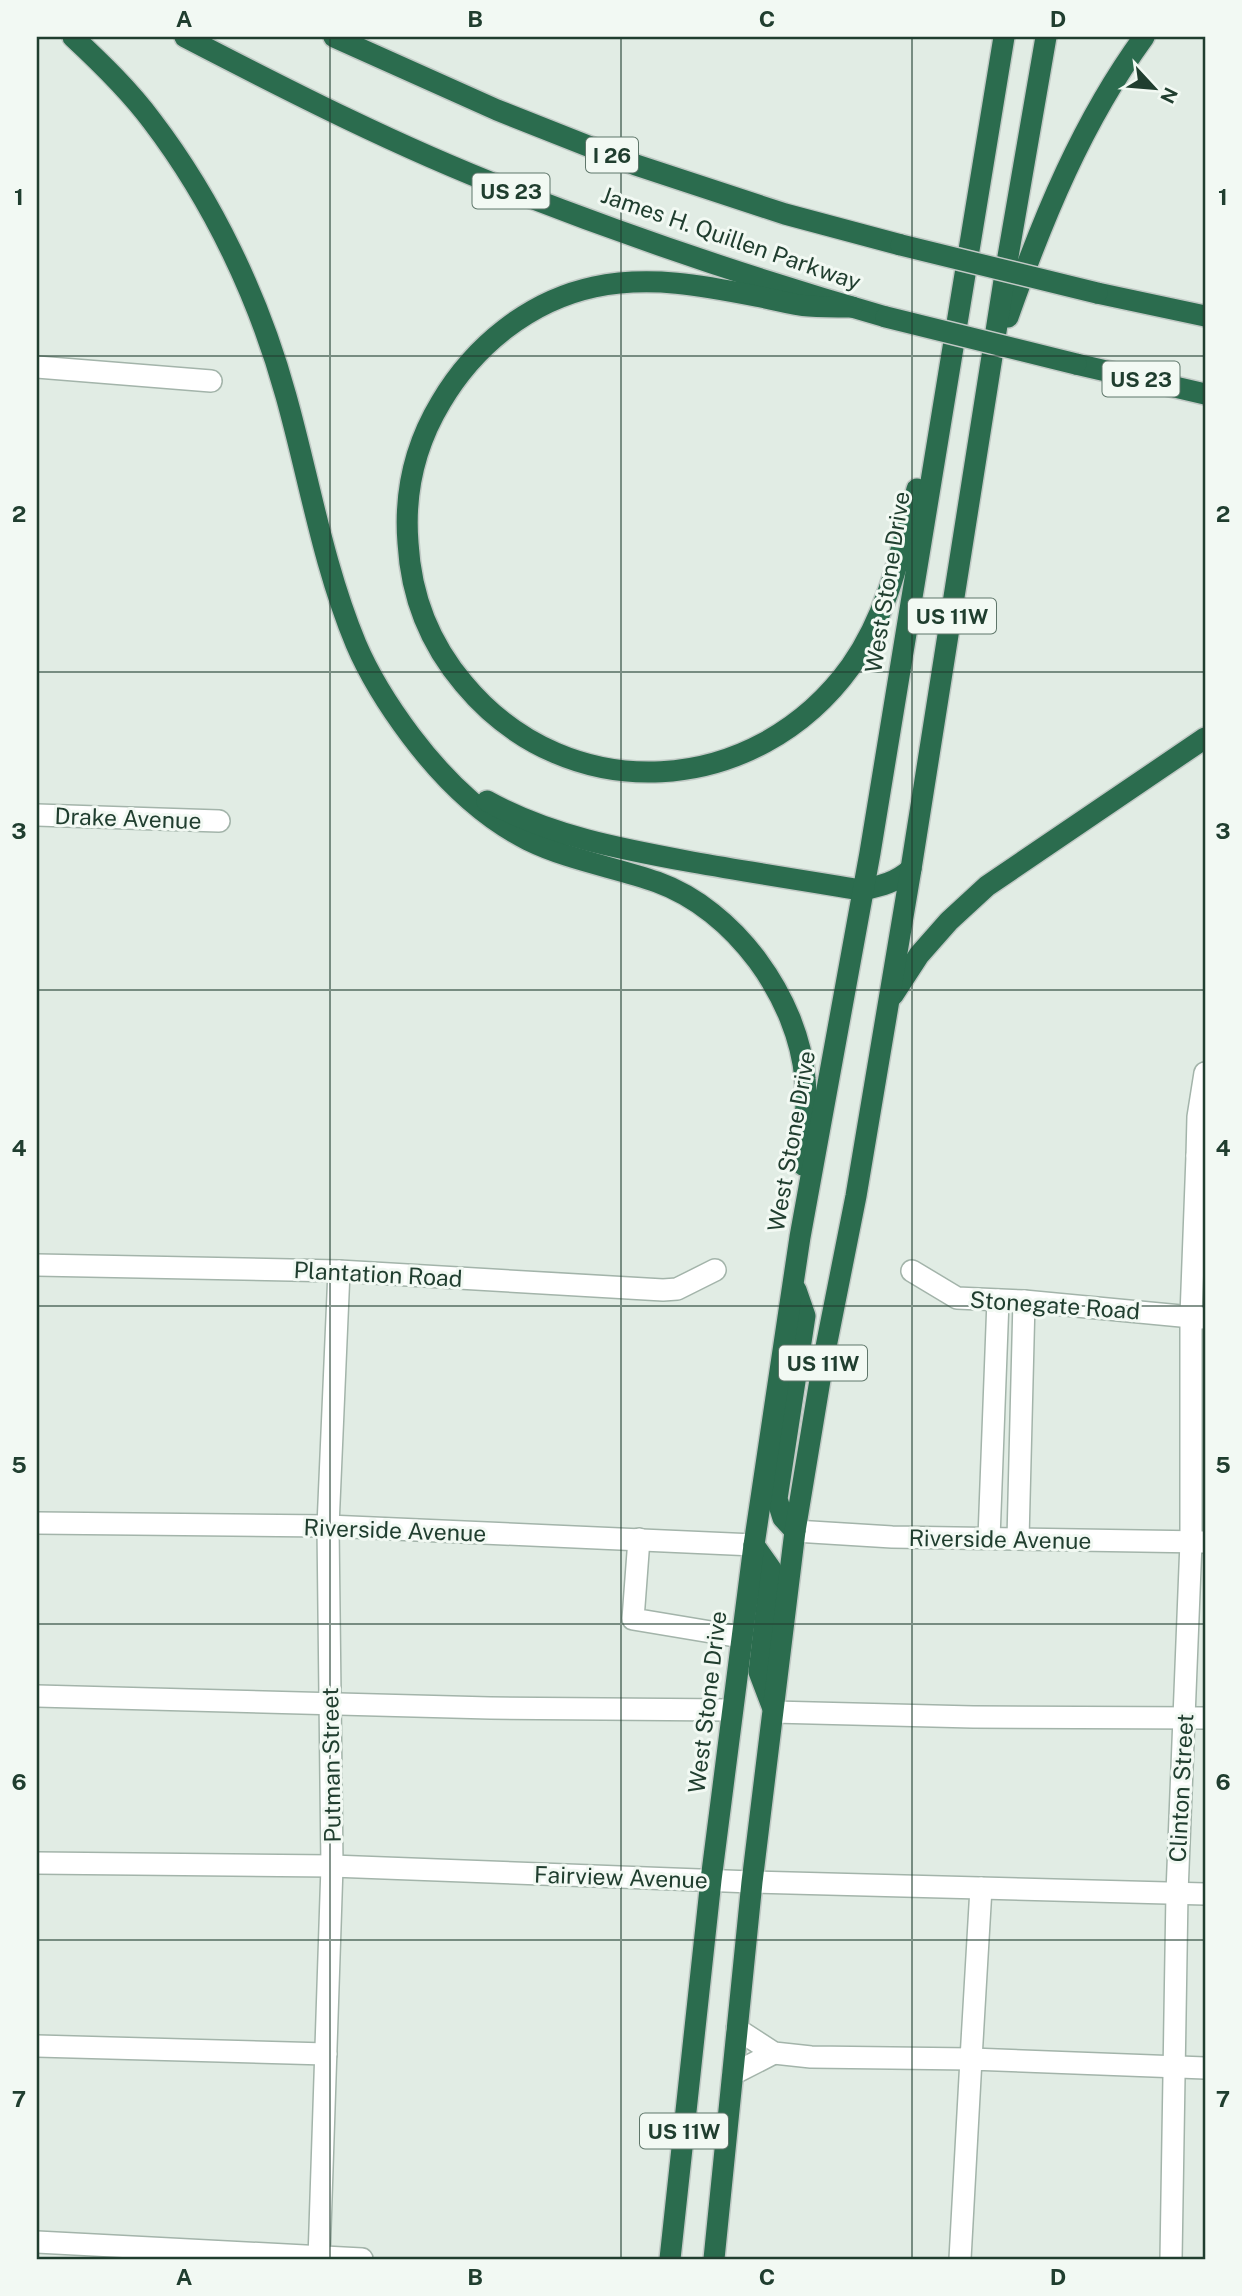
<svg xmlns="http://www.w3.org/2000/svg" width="1242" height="2296" viewBox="0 0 1242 2296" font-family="'Public Sans',sans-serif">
<rect width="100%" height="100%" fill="#e1ece4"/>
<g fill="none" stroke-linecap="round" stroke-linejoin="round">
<defs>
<g id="minor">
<polyline points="37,367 211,381"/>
<polyline points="37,815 219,821"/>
<polyline points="1197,1156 1198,1117 1205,1073"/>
<polyline points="37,1265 339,1271 663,1290 677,1289 715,1270"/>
<polyline points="912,1271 957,1298 1024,1301 1202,1318"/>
<polyline points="37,1523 328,1526 754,1545"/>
<polyline points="795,1531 892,1537 1203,1542"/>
<polyline points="989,1538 998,1300"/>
<polyline points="639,1539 633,1619 741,1637"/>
<polyline points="1018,1539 1024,1301"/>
<polyline points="37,1696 490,1708 731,1710"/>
<polyline points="773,1712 973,1717 1205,1718"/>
<polyline points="37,1863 332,1866 752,1882 1205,1894"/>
<polyline points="737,2029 774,2053 811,2057 971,2059 981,1888"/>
<polyline points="37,2046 326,2054"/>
<polyline points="733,2074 774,2053"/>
<polyline points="37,2242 362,2259"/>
<polyline points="319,2259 332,1866 328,1526 339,1271"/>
<polyline points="960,2259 971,2059 1205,2068"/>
<polyline points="1171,2259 1177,1893 1191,1542 1191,1316 1197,1156 1205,1157"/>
</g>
<g id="highway">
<path d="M 73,37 C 101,63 129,90 152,121 C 213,201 259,298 286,396 C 309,478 323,565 356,644 C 370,677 390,708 411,736 C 442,777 482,817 528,840 C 569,860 614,867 657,882 C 735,910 798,998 805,1079 C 808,1106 804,1137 803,1165"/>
<path d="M 185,37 C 291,92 399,147 510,190 C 633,238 760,281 886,317"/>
<polyline points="334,37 497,110 636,165 785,214 901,245"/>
<polyline points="1097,293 1205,316"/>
<path d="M 852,307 C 838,307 823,307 809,306 C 793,305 777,300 761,297 C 705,286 651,275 594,287 C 529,301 474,346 441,402 C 415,445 404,493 408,543 C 411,596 430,644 464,684 C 569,810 756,798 851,666 C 888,613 901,551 917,489"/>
<path d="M 1008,317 C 1043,218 1082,122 1144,37"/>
<polyline points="1076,364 1205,394"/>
<path d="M 487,801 C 550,836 621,849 692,862 C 749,872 806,881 862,890 C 881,886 897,882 911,869"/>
<polyline points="893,995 919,955 949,921 987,886 1205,738"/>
<polyline points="795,1531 783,1518 777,1499 805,1316 796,1290"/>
<polyline points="754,1545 771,1569 759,1672 772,1706"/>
<polyline points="670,2259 711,1880 754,1545 800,1237 870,853 1004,37"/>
<polyline points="714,2259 752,1882 795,1531 823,1362 856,1196 911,869 1006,268 1046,37"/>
</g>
</defs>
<use href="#minor" stroke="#a3b4aa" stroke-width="24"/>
<use href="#highway" stroke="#c1c9c5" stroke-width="24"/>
<use href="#minor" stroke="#fff" stroke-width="21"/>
<use href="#highway" stroke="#2b6c4e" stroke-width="21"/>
<defs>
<g id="highway-bridge">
<polyline points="901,245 1097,293"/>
<polyline points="886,317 1076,364"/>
</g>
</defs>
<use href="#highway-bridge" stroke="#c1c9c5" stroke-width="24" stroke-linecap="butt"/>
<use href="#highway-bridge" stroke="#2b6c4e" stroke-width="21"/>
</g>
<path fill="none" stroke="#203e2f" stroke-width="2" stroke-opacity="0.55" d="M 330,37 L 330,2259M 621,37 L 621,2259M 912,37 L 912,2259M 37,356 L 1205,356M 37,672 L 1205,672M 37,990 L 1205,990M 37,1306 L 1205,1306M 37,1624 L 1205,1624M 37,1940 L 1205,1940"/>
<g text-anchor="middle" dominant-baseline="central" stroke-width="6" stroke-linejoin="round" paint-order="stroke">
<g fill="#f2f9f3" stroke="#5f766a" stroke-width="2">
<rect x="586" y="137.5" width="52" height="35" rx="5"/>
<rect x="472.5" y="173.5" width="77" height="35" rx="5"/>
<rect x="1102.5" y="361.5" width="77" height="35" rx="5"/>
<rect x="908" y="598.5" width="88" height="35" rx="5"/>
<rect x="779" y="1345.5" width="88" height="35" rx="5"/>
<rect x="640" y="2113.5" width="88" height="35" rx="5"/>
</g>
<g font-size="21" font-weight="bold" fill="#203e2f">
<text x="612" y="155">I 26</text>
<text x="511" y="191">US 23</text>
<text x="1141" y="379">US 23</text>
<text x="952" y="616">US 11W</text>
<text x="823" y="1363">US 11W</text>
<text x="684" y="2131">US 11W</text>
</g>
<g font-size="23" fill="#203e2f" stroke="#f2f9f3">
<text transform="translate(731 238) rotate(19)">James H. Quillen Parkway</text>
<text transform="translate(887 582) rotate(-81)">West Stone Drive</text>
<text transform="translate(128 818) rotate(2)">Drake Avenue</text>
<text transform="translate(791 1141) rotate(-80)">West Stone Drive</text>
<text transform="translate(378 1274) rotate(3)">Plantation Road</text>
<text transform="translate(1055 1305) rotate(4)">Stonegate Road</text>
<text transform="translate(395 1530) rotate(2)">Riverside Avenue</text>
<text transform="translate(1000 1539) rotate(1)">Riverside Avenue</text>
<text transform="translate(707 1702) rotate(-83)">West Stone Drive</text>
<text transform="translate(331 1765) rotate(-91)">Putman Street</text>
<text transform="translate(1181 1788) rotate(-87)">Clinton Street</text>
<text transform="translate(621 1877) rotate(2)">Fairview Avenue</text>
</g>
</g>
<rect width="1242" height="2296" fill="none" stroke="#f2f9f3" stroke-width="77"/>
<g transform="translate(1154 88) rotate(116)" stroke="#f2f9f3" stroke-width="5" paint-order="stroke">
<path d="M0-5L12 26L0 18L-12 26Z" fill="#203e2f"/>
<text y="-10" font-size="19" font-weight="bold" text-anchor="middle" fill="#203e2f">N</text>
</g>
<rect x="38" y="38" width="1166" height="2220" fill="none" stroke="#203e2f" stroke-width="2.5"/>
<g font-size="23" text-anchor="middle" font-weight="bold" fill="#203e2f">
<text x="184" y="27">A</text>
<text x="475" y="27">B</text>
<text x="767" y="27">C</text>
<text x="1058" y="27">D</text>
<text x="19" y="205">1</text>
<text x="1223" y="205">1</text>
<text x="19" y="522">2</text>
<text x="1223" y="522">2</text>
<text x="19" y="839">3</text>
<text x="1223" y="839">3</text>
<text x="19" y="1156">4</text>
<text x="1223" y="1156">4</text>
<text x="19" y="1473">5</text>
<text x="1223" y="1473">5</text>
<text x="19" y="1790">6</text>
<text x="1223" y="1790">6</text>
<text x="19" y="2107">7</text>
<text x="1223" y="2107">7</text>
<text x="184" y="2285">A</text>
<text x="475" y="2285">B</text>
<text x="767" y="2285">C</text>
<text x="1058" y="2285">D</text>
</g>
</svg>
